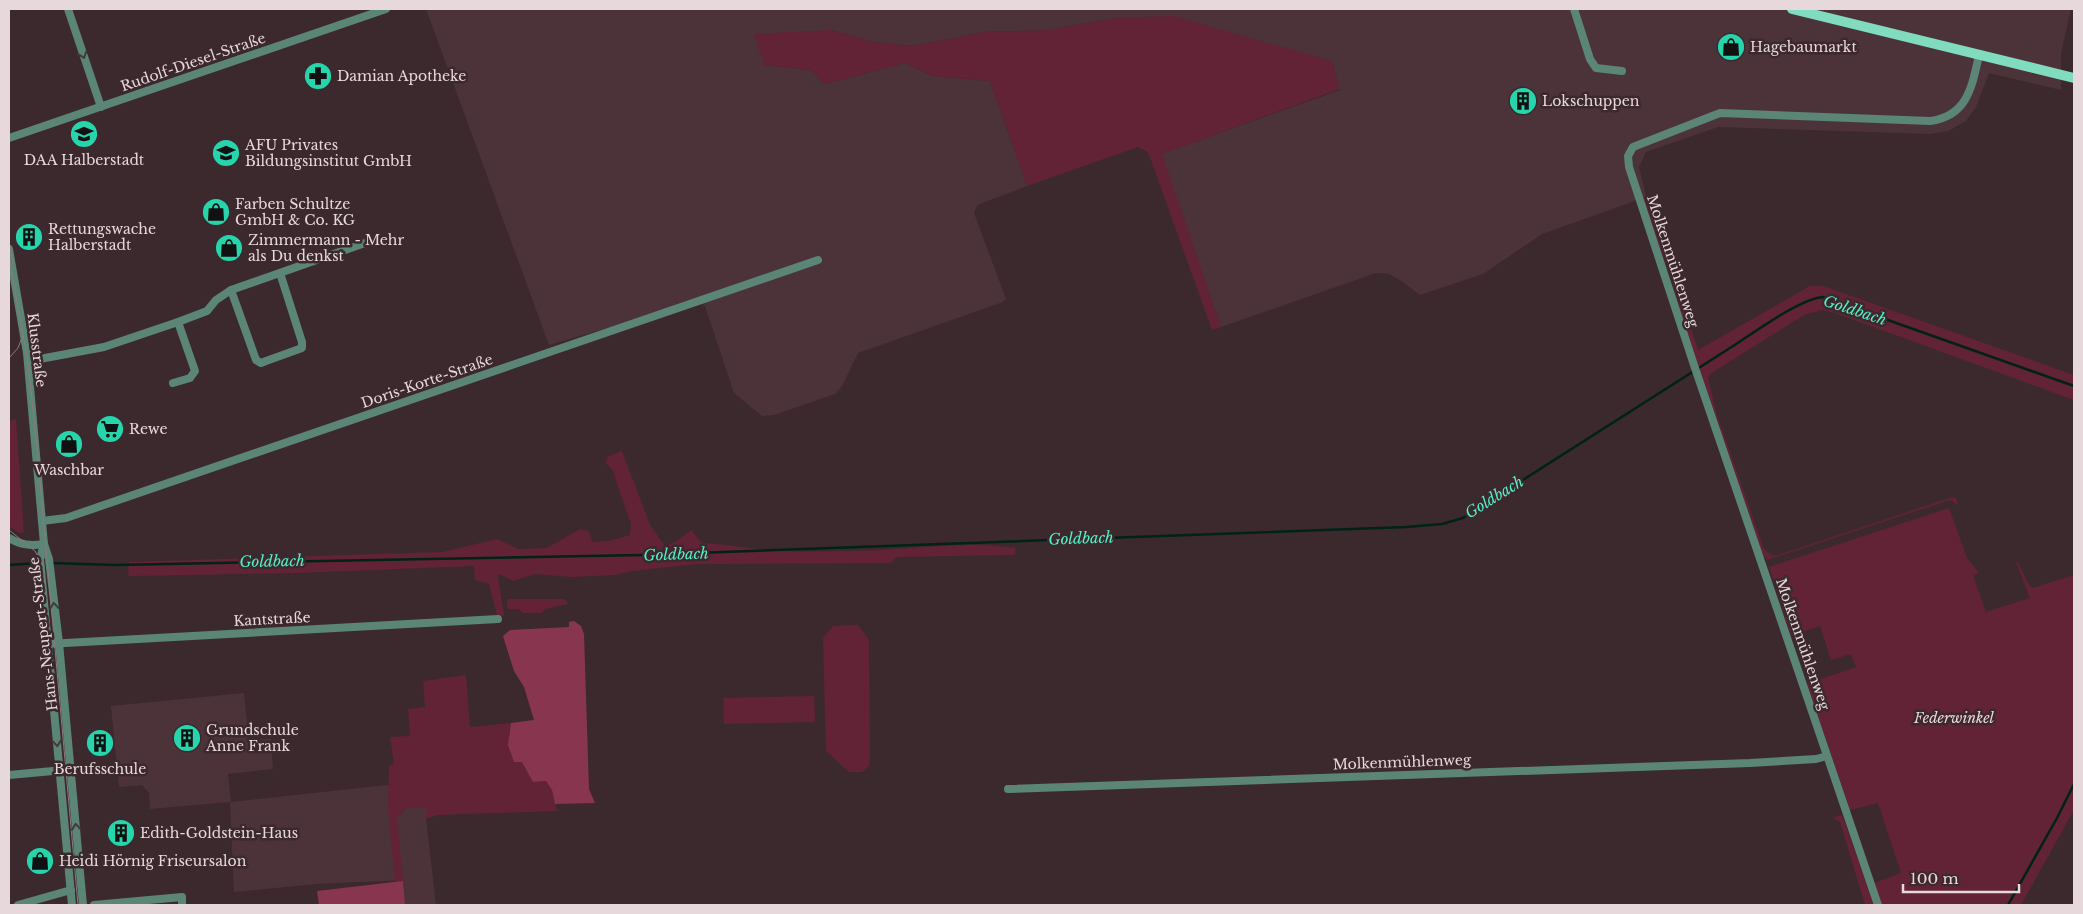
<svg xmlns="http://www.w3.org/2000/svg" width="2083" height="914" viewBox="0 0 2083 914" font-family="'Libre Baskerville',serif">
<rect width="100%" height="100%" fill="#3c292d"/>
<g fill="#4c3339">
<polygon points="426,9 2071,9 2061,53 2061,90 1989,73 1976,107 1966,121 1948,131 1930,134 1718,127 1646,152 1639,167 1646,197 1542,234 1483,274 1420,295 1403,282 1389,274 1376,273 1221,327 1161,154 1340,90 1332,61 1116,18 1049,30 985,32 913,46 873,42 831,30 764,65 811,70 824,84 905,63 933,76 990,81 1027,186 982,203 977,206 974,213 1006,299 1003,302 858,353 842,386 835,394 774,415 762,416 734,393 705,306 695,298 639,319 549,345"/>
<polygon points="244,693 249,740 271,739 273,769 228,774 231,802 396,784 399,816 406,808 427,808 426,819 436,905 405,905 403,880 317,884 234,892 230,802 150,809 149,793 142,785 119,787 111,706"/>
</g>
<g fill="#622336">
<polygon points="1174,16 1332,61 1340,89 1162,154 1221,327 1212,330 1148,152 1138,147 1027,186 990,81 933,76 905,63 824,84 811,70 764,65 754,34 831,30 873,42 913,46 985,32 1049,30 1116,18"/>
<polygon points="1646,197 1647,204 1657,225 1667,237 1678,287 1698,350 1810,286 1823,286 2074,375 2074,400 1835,313 1822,310 1804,315 1710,374 1708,378 1717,415 1764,549 1771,555 1776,556 1953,497 1956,498 1958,505 1950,500 1767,560 1763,556 1676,300 1671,278 1641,198"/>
<polygon points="16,419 24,532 19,533 9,526 9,421"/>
<path d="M 622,451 L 650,525 L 665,546 L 677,541 L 691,530 L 702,543 C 728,544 753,550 779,551 C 805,552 832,551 859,551 C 911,550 964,540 1016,548 L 1014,555 L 896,557 L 891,563 L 697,564 L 632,571 L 614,575 L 572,577 L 535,574 L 513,581 L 500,574 L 498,576 L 504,616 L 497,615 L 489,584 L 475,580 L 474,566 L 298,573 L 128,576 L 129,562 L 442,552 L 497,539 L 518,549 L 547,548 L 580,529 L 589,531 L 592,542 L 609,541 L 630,535 L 631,524 L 612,469 L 606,463 L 607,457 Z"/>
<polygon points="1949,508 1967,558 1979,573 1973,575 1986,612 2030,598 2016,562 2018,562 2027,582 2033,588 2074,575 2074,810 2021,905 1881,905 1874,883 1901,873 1878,803 1850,810 1807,684 1856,667 1851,654 1831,660 1820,626 1791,636 1769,567"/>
<polygon points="507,599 565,599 568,604 545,609 542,613 523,613 518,609 507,609"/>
<polygon points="858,625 869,640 870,760 869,766 862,772 849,772 826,751 823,638 833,626"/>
<polygon points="466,675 470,727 511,723 509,735 533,782 546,781 552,790 557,811 437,815 426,819 426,808 406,808 397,818 403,881 395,883 388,807 389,766 394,764 390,737 410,736 408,709 425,707 423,681"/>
<polygon points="814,696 815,722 724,724 723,698"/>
<polygon points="1842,815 1875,905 1865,905 1840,822 1833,818"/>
</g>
<g fill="#88364f">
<polygon points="574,621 581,626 584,634 589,789 595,803 555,804 552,790 546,781 533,782 522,762 514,762 508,745 511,723 534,720 524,687 514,671 503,636 510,630 569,627 569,622"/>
<polygon points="403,881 405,905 319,905 317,891"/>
</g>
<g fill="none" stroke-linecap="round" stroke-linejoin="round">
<g stroke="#002219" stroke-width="2.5">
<path d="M 50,563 L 115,565 L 642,555 L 1406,527 L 1442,524 L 1463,518 C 1552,461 1641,404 1730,348 C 1752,334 1799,299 1823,297 L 2074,386"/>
<polyline points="9,565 40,563"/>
<polyline points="2008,905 2057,818 2074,784"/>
</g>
<g stroke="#5b8577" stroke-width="8">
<polyline points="68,9 101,107"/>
<polyline points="1574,9 1590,59 1596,68 1622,71"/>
<polyline points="9,138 386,9"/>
<polyline points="9,249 27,353 44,544 49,559 59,643 83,905"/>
<polyline points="231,290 256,360 261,363 266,361 302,348 302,342 280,273"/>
<polyline points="28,363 45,358 104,347 178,322 207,311 216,300 231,290 365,243"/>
<polyline points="173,383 190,378 195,371 178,322"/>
<polyline points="42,521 66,518 818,260"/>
<path d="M 9,538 C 21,545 30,546 44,544"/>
<polyline points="44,544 40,559 72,905"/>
<polyline points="47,644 498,619"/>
<polyline points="9,775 64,770"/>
<polyline points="1008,789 1750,763 1816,759 1827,756"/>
<polyline points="18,905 71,890"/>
<polyline points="94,905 182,897 182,905"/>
<path d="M 1878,905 L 1694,365 L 1629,167 L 1628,156 L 1633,147 L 1720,113 L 1930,121 C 1968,116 1972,86 1979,55"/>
</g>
<polyline stroke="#80dbbf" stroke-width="10" points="1792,9 2074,78"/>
<g stroke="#8b7a7e" stroke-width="1">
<polyline points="9,241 13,264"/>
<polyline points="9,257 28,363 36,437 78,905"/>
<polyline points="9,358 18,348 23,335"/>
<polyline points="9,530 35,551 44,567"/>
</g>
</g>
<defs><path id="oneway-chevron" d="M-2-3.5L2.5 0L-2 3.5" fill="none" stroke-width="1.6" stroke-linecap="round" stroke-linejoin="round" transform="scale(1.25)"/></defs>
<g stroke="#423b3c">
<use href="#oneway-chevron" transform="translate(83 55) rotate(71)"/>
<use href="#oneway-chevron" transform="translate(54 606) rotate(-97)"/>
<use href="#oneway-chevron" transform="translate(57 743) rotate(85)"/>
<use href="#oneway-chevron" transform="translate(76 827) rotate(-95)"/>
</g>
<defs>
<symbol id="shop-disc" viewBox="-11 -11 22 22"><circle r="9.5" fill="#27d5ad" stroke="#3c292d"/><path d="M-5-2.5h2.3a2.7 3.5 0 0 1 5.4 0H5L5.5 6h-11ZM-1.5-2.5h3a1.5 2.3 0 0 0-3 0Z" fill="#111"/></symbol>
<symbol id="pharmacy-disc" viewBox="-11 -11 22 22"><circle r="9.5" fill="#27d5ad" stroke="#3c292d"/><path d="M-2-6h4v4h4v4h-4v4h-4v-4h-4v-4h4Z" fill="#111"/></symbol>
<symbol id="building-disc" viewBox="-11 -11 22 22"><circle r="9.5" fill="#27d5ad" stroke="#3c292d"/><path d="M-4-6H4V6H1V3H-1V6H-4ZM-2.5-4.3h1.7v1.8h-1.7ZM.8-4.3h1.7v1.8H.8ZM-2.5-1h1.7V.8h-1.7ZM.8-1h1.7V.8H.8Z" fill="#111"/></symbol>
<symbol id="school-disc" viewBox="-11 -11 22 22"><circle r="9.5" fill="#27d5ad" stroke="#3c292d"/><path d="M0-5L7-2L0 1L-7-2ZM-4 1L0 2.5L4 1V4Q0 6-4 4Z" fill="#111"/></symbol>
<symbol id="university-disc" viewBox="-11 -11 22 22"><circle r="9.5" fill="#27d5ad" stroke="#3c292d"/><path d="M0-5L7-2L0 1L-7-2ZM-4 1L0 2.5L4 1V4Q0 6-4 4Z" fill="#111"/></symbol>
<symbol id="supermarket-disc" viewBox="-11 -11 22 22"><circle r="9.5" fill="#27d5ad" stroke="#3c292d"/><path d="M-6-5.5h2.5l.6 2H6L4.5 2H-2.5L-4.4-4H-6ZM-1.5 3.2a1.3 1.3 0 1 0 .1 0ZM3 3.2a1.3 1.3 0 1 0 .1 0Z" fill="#111"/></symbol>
</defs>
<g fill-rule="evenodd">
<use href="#shop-disc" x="1715" y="31" width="32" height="32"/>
<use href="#pharmacy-disc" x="302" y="60" width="32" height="32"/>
<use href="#building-disc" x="1507" y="85" width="32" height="32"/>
<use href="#school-disc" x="68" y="118" width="32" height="32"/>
<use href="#university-disc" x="210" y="137" width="32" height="32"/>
<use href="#shop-disc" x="200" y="196" width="32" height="32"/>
<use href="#building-disc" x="13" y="221" width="32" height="32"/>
<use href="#shop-disc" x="213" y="232" width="32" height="32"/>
<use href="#supermarket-disc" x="94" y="413" width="32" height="32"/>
<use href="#shop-disc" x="53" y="428" width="32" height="32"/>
<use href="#building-disc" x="171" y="722" width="32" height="32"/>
<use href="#building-disc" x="84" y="727" width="32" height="32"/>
<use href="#building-disc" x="105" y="817" width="32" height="32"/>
<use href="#shop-disc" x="24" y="845" width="32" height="32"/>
</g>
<g text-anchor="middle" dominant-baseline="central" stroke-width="5" stroke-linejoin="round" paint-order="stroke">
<g font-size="14" fill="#e6d8db" stroke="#3c292d" text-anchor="start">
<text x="1750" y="47">Hagebaumarkt</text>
<text x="337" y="76">Damian Apotheke</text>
<text x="1542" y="101">Lokschuppen</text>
<text x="245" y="145">AFU Privates<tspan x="245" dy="16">Bildungsinstitut GmbH</tspan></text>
<text x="84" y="160" text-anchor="middle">DAA Halberstadt</text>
<text x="235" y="204">Farben Schultze<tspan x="235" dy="16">GmbH &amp; Co. KG</tspan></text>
<text x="48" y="229">Rettungswache<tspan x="48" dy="16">Halberstadt</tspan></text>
<text x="248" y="240">Zimmermann - Mehr<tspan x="248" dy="16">als Du denkst</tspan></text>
<text x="129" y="429">Rewe</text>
<text x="69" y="470" text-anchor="middle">Waschbar</text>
<text x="206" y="730">Grundschule<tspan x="206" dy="16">Anne Frank</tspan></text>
<text x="100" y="769" text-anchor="middle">Berufsschule</text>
<text x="140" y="833">Edith-Goldstein-Haus</text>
<text x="59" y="861">Heidi Hörnig Friseursalon</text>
</g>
<g font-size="14" fill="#e6d8db" stroke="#3c292d">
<text transform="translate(193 62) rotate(-19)">Rudolf-Diesel-Straße</text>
<text transform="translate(1673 261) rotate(72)">Molkenmühlenweg</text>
<text transform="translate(37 350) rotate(83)">Klusstraße</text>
<text transform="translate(427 381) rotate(-19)">Doris-Korte-Straße</text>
<text transform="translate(272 619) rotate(-3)">Kantstraße</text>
<text transform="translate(43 634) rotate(-97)">Hans-Neupert-Straße</text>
<text transform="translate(1803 644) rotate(71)">Molkenmühlenweg</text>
<text transform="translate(1402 762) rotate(-2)">Molkenmühlenweg</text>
</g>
<g font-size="14" font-style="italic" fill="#efd5db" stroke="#3c292d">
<text x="1954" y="718">Federwinkel</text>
</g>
<g font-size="15" font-style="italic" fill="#53f1c8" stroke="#3c292d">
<text transform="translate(1855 310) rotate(18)">Goldbach</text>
<text transform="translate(1494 497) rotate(-32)">Goldbach</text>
<text transform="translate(1081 538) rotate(-2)">Goldbach</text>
<text transform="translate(676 554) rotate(-2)">Goldbach</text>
<text transform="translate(272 561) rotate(-1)">Goldbach</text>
</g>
</g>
<rect width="2083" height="914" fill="none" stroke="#e6d8db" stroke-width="20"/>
<path d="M1903 884v8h116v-8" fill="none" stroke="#e6d8db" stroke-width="2.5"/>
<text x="1910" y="884" font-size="15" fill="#e6d8db" stroke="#3c292d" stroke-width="4" paint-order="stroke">100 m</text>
</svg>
